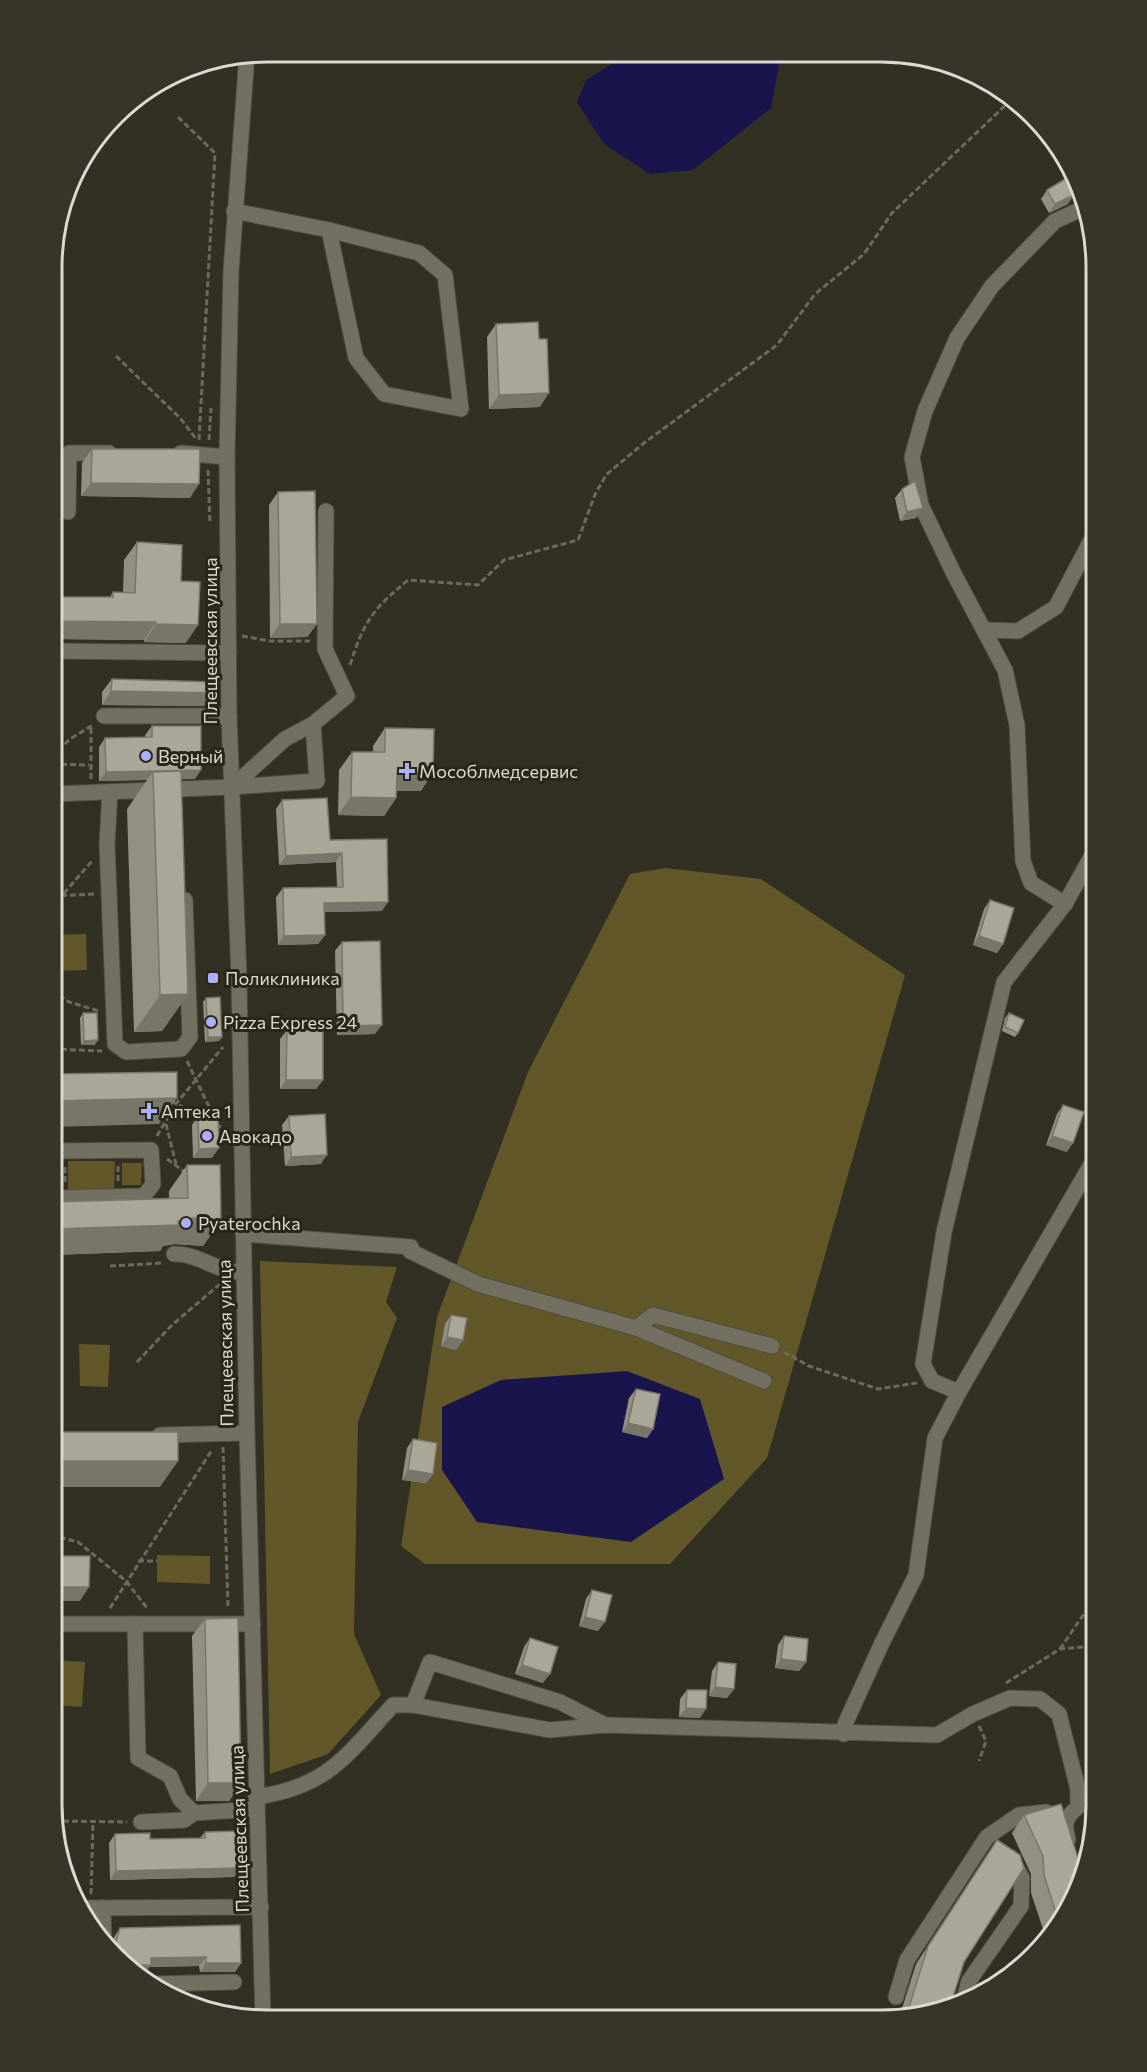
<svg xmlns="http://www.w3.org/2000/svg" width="1147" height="2072" viewBox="0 0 1147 2072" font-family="Commissioner,sans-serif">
<rect width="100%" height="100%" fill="#322f23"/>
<g fill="#625728">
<polygon points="665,868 761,879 905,975 767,1458 670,1564 425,1564 401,1546 437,1317 528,1072 630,874"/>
<polygon points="86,934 87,970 52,971 52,935"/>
<polygon points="68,1161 115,1161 114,1191 68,1191"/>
<polygon points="122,1163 142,1163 141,1185 122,1185"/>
<polygon points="260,1261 397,1267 386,1302 397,1318 358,1422 354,1634 381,1695 328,1754 270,1774"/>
<polygon points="79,1344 110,1345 108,1387 80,1386"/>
<polygon points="157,1555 210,1556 210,1584 157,1582"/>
<polygon points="53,1660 85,1662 82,1707 51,1705"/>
</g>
<g fill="#1a144d">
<polygon points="630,53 781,54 771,108 693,170 650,174 604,144 577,102 586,80"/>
<polygon points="627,1371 700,1399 724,1479 631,1542 477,1522 442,1470 442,1407 501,1380"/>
</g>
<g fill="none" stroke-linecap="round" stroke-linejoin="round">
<defs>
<g id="minor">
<polyline points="247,55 231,271 227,457 229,716 239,978 247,1433 263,2019"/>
<polyline points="234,211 329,230 356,358 384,394 461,409 445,275 419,253 329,230"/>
<polyline points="181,453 227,457"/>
<polyline points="68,512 69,453 109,453"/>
<polyline points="985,630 1018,631 1056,607 1096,531"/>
<polyline points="52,651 229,653"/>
<polyline points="104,716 229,716"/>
<polyline points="232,787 285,739 313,724 347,696 325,649 326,511"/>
<polyline points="110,792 107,844 115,1044 126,1052 181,1049 190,1037 185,900"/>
<polyline points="52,794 232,787 317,781 313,724"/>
<polyline points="1065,904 1031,883 1023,861 1017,725 1005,670 954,574 921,505 912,457 925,411 957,338 992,286 1055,221 1086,207"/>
<polyline points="52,1198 144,1196 153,1184 151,1150 52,1151"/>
<polyline points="243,1234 411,1247"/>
<polyline points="410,1251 478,1284 636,1328 764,1381"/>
<path d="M 174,1254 C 199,1253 219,1274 244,1272"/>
<polyline points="636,1328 653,1315 772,1346"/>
<polyline points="959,1392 932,1381 923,1364 944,1232 1004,982 1065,904 1096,848"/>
<polyline points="160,1435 247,1433"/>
<polyline points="51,1624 253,1624"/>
<polyline points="135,1624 138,1758 170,1776 180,1799 194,1813"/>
<polyline points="413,1705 430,1662 560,1702 605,1725"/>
<polyline points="844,1734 845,1724 882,1643 916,1575 935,1438 959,1392 1096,1156"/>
<path d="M 256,1797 C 328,1787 347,1755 393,1705 L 413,1705 L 550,1730 L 605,1725 L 937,1735 L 973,1714 L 1010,1698 L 1040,1699 L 1059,1714 L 1078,1789 L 1078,1807 C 1066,1817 1063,1823 1068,1839"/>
<polyline points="141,1822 184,1820 194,1813 257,1809"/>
<polyline points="79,1908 261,1907"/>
<polyline points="103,1908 104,1943"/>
<polyline points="153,1984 234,1982"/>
<polyline points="896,1997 907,1960 987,1837 1019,1815 1046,1812"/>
<polyline points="963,2003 969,1981 1021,1906 1022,1878 1011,1858"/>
</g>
</defs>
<use href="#minor" stroke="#504d43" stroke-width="17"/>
<g stroke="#6c695f" stroke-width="3" stroke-dasharray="6 3" stroke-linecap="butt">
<polyline points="178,117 215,153 199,440"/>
<polyline points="116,356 180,418 197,440"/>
<polyline points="209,440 211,408"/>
<polyline points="208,470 210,524"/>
<polyline points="242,636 270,641 310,641"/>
<path d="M 350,665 C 364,621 373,609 408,580 L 478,585 L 504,560 L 578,540 L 596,492 L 607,474 L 644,443 L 777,345 L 815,294 L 864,254 L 892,213 L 1012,99"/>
<polyline points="207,684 208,667"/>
<polyline points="52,757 70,739 93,725"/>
<polyline points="52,764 89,765"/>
<polyline points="91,779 91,727"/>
<polyline points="52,896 95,894"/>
<polyline points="52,907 92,861"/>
<polyline points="52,990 69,1002 99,1011"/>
<polyline points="52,1049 102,1051"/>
<polyline points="187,1061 214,1117"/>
<polyline points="171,1101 202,1117"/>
<polyline points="217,1123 226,1136"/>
<polyline points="166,1124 176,1164"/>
<polyline points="157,1136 175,1105 223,1047"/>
<polyline points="167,1159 186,1173"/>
<polyline points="65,1167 65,1184"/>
<polyline points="118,1181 118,1164"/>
<polyline points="110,1266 163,1263"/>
<polyline points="784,1352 809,1366 878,1389 917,1383"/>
<polyline points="137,1362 172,1325 220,1284"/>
<polyline points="223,1447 228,1608"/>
<polyline points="51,1535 78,1542 126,1581 147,1608"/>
<polyline points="138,1561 157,1561"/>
<polyline points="110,1608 212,1450"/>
<polyline points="1060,1649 1090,1605 1096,1593"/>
<polyline points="61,1660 62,1637"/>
<polyline points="1006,1683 1060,1649 1096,1646"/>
<polyline points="979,1726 986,1741 979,1761"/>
<polyline points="54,1821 127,1822"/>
<polyline points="91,1894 93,1823"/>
<polyline points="890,2020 893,2010"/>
</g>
<use href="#minor" stroke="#737062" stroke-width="15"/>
</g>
<g fill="#939083">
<polygon points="1047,190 1068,204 1049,213 1041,199"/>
<polygon points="496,324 539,339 540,407 489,409 487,337"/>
<polygon points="92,449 190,498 81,496 82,463"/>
<polygon points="902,489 916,518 900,521 895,498"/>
<polygon points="278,492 317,624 307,637 270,638 269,505"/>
<polygon points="137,542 181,581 186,643 144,642 144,640 52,639 52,597 110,597 113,592 123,592 124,560"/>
<polygon points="112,679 214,693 204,706 102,705 102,692"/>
<polygon points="152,726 195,779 181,779 188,994 162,1031 134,1032 127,809 147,780 99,781 99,747 105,738 145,737 145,735"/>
<polygon points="385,728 421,791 396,791 396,798 384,816 338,815 339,770 352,752 373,752 373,746"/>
<polygon points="282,800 330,840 387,839 382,911 324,912 325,935 318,944 278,945 276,897 283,888 337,887 336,862 279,865 276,809"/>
<polygon points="990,900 1003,944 997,953 973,945 984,909"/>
<polygon points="342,942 375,1034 337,1035 335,951"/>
<polygon points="206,998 222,1037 219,1041 205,1042 203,1002"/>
<polygon points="83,1013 95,1045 81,1045 80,1018"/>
<polygon points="1009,1013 1018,1033 1015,1037 1002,1031 1005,1018"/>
<polygon points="287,1030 323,1080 316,1089 280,1089 280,1039"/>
<polygon points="1063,1105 1067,1152 1046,1145 1057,1114"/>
<polygon points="198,1116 212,1158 193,1158 192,1125"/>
<polygon points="289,1116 321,1164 285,1166 282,1125"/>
<polygon points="187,1165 221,1220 203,1246 175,1244 163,1246 160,1251 52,1255 52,1202 169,1198 169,1191"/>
<polygon points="451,1315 463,1340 456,1350 441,1346 445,1324"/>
<polygon points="636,1389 653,1429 647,1438 622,1432 629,1398"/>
<polygon points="413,1439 433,1474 426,1483 402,1480 407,1448"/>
<polygon points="592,1590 598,1631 579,1626 586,1599"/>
<polygon points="205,1619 241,1783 229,1801 196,1801 192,1636"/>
<polygon points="784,1636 806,1662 799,1671 775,1668 778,1645"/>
<polygon points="530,1638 543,1683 515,1674 524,1647"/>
<polygon points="718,1662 734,1689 727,1698 709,1696 712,1671"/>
<polygon points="687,1690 700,1718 679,1717 680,1699"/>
<polygon points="1024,1815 1080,1888 1052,1936 1047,1941 1031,1893 1031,1874 1012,1833"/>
<polygon points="205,1832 240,1868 234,1877 110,1880 109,1843 115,1834 150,1839 200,1838"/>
<polygon points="997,1840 964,1962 949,2010 899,2018 916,1964"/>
<polygon points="120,1928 241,1963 235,1972 200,1972 199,1966 149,1967 145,1974 133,1974 110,1950 114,1937"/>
</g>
<g fill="#78756a">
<polygon points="1074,195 1068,204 1049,213 1055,204"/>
<polygon points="549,393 540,407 489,409 499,395"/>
<polygon points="91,483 199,484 190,498 81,496"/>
<polygon points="923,508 916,518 900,521 907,512"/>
<polygon points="52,621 156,622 144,640 52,639"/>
<polygon points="156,624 198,625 186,643 144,642"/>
<polygon points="280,624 317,624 307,637 270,638"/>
<polygon points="111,691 214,693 204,706 102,705"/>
<polygon points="201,770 195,779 153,780 153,772 147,780 99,781 106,772"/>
<polygon points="397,773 433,773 421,791 384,791"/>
<polygon points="351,797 396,798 384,816 338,815"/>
<polygon points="342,853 336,862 279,865 286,856"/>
<polygon points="388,902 382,911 317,912 324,903"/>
<polygon points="325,935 318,944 278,945 284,936"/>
<polygon points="979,936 1003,944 997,953 973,945"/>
<polygon points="188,994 162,1031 134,1032 160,995"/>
<polygon points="382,1025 375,1034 337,1035 343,1026"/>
<polygon points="208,1037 222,1037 219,1041 205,1042"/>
<polygon points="98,1040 95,1045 81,1045 84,1041"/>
<polygon points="286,1080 323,1080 316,1089 280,1089"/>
<polygon points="177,1098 159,1124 52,1127 52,1101"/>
<polygon points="1052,1136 1073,1143 1067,1152 1046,1145"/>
<polygon points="219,1148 212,1158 193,1158 199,1149"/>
<polygon points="327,1155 321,1164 285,1166 291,1157"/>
<polygon points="193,1218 221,1220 203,1246 175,1244 163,1246 160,1251 52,1255 52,1229 178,1221"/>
<polygon points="447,1337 463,1340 456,1350 441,1346"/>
<polygon points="628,1423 653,1429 647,1438 622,1432"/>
<polygon points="51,1461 178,1461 160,1487 51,1487"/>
<polygon points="408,1470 433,1474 426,1483 402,1480"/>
<polygon points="51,1587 89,1587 80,1601 51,1601"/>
<polygon points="585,1617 605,1622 598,1631 579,1626"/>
<polygon points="781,1659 806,1662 799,1671 775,1668"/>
<polygon points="522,1665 550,1674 543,1683 515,1674"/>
<polygon points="715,1687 734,1689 727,1698 709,1696"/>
<polygon points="686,1708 706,1709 700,1718 679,1717"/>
<polygon points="208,1783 241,1783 229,1801 196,1801"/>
<polygon points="240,1868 234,1877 110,1880 116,1871"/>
<polygon points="206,1957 199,1966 149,1967 145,1974 133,1974 125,1965 151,1958"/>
<polygon points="206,1963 241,1963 235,1972 200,1972"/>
</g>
<g fill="#aba798" stroke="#78756a" stroke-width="1.5">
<polygon points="1065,179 1074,195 1055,204 1047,190"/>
<polygon points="538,322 539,339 547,339 549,393 499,395 496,324"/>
<polygon points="92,449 200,449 199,484 91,483"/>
<polygon points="915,481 923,508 907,512 902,489"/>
<polygon points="315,491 317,624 280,624 278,492"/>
<polygon points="137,542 182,545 181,581 200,582 198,625 156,624 156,622 52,621 52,597 113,597 113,592 135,593"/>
<polygon points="112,679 214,682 214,693 111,691"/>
<polygon points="152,726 201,726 201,770 106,772 105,738 152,737"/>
<polygon points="385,728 434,729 433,773 397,773 396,798 351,797 352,752 385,752"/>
<polygon points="181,771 188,994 160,995 153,772"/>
<polygon points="327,798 330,840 387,839 388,902 324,903 325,935 284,936 283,888 343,887 342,853 286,856 282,800"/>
<polygon points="990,900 1014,908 1003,944 979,936"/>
<polygon points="380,941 382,1025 343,1026 342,942"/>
<polygon points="220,997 222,1037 208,1037 206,998"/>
<polygon points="83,1013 97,1013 98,1040 84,1041"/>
<polygon points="1009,1013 1024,1020 1018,1033 1005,1027"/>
<polygon points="287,1030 323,1030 323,1080 286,1080"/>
<polygon points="177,1072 177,1098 52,1101 52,1074"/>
<polygon points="1063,1105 1084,1112 1073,1143 1052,1136"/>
<polygon points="325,1114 327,1155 291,1157 289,1116"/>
<polygon points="218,1115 219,1148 199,1149 198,1116"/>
<polygon points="187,1165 220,1165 221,1220 193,1218 178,1221 178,1225 52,1229 52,1202 188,1198"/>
<polygon points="451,1315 467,1318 463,1340 447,1337"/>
<polygon points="636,1389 660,1394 653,1429 628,1423"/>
<rect x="51" y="1432" width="127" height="29"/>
<polygon points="413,1439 437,1443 433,1474 408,1470"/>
<polygon points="51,1556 90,1556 89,1587 51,1587"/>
<polygon points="592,1590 612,1595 605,1622 585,1617"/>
<polygon points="238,1618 241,1783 208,1783 205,1619"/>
<polygon points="784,1636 808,1639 806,1662 781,1659"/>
<polygon points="530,1638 558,1647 550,1674 522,1665"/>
<polygon points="718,1662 736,1664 734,1689 715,1687"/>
<polygon points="687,1690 707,1690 706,1709 686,1708"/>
<polygon points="1061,1804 1083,1874 1080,1888 1059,1923 1044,1875 1043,1856 1024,1815"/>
<polygon points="239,1831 240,1868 116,1871 115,1834 150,1833 150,1839 205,1838 205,1832"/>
<polygon points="997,1840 1020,1855 1024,1868 964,1962 949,2010 906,2017 928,1946"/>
<polygon points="240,1925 241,1963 206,1963 206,1957 151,1958 151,1965 125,1965 117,1957 116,1941 120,1928"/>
</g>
<g fill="#aab0fb" stroke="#29261a" stroke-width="2">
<circle cx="146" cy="756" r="6"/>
<path d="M404 762h6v6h6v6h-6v6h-6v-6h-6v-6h6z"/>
<rect x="207" y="972" width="12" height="12" rx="3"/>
<circle cx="211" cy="1022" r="6"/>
<path d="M146 1102h6v6h6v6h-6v6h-6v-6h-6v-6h6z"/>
<circle cx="207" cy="1136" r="6"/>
<circle cx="186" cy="1223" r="6"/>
</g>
<g text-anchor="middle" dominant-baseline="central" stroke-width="6" stroke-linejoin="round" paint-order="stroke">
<g font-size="18" fill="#dbd9d1" stroke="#29261a">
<text transform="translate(210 641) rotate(-90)">Плещеевская улица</text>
<text transform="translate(225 1343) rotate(-91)">Плещеевская улица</text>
<text transform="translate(239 1829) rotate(-92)">Плещеевская улица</text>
</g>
<g font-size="18" fill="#dbd9d1" stroke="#29261a" text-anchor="start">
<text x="158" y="756">Верный</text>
<text x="419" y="771">Мособлмедсервис</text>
<text x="225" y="978">Поликлиника</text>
<text x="223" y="1022">Pizza Express 24</text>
<text x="161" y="1111">Аптека 1</text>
<text x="219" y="1136">Авокадо</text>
<text x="198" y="1223">Pyaterochka</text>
</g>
</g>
<path d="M0 0H1147V2072H0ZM267 62H881A205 205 0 0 1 1086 267V1805A205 205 0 0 1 881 2010H267A205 205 0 0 1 62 1805V267A205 205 0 0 1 267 62Z" fill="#373429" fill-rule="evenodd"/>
<path fill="none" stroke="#dbd9d1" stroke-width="3" d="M267 62H881A205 205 0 0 1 1086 267V1805A205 205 0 0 1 881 2010H267A205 205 0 0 1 62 1805V267A205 205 0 0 1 267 62Z"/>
</svg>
